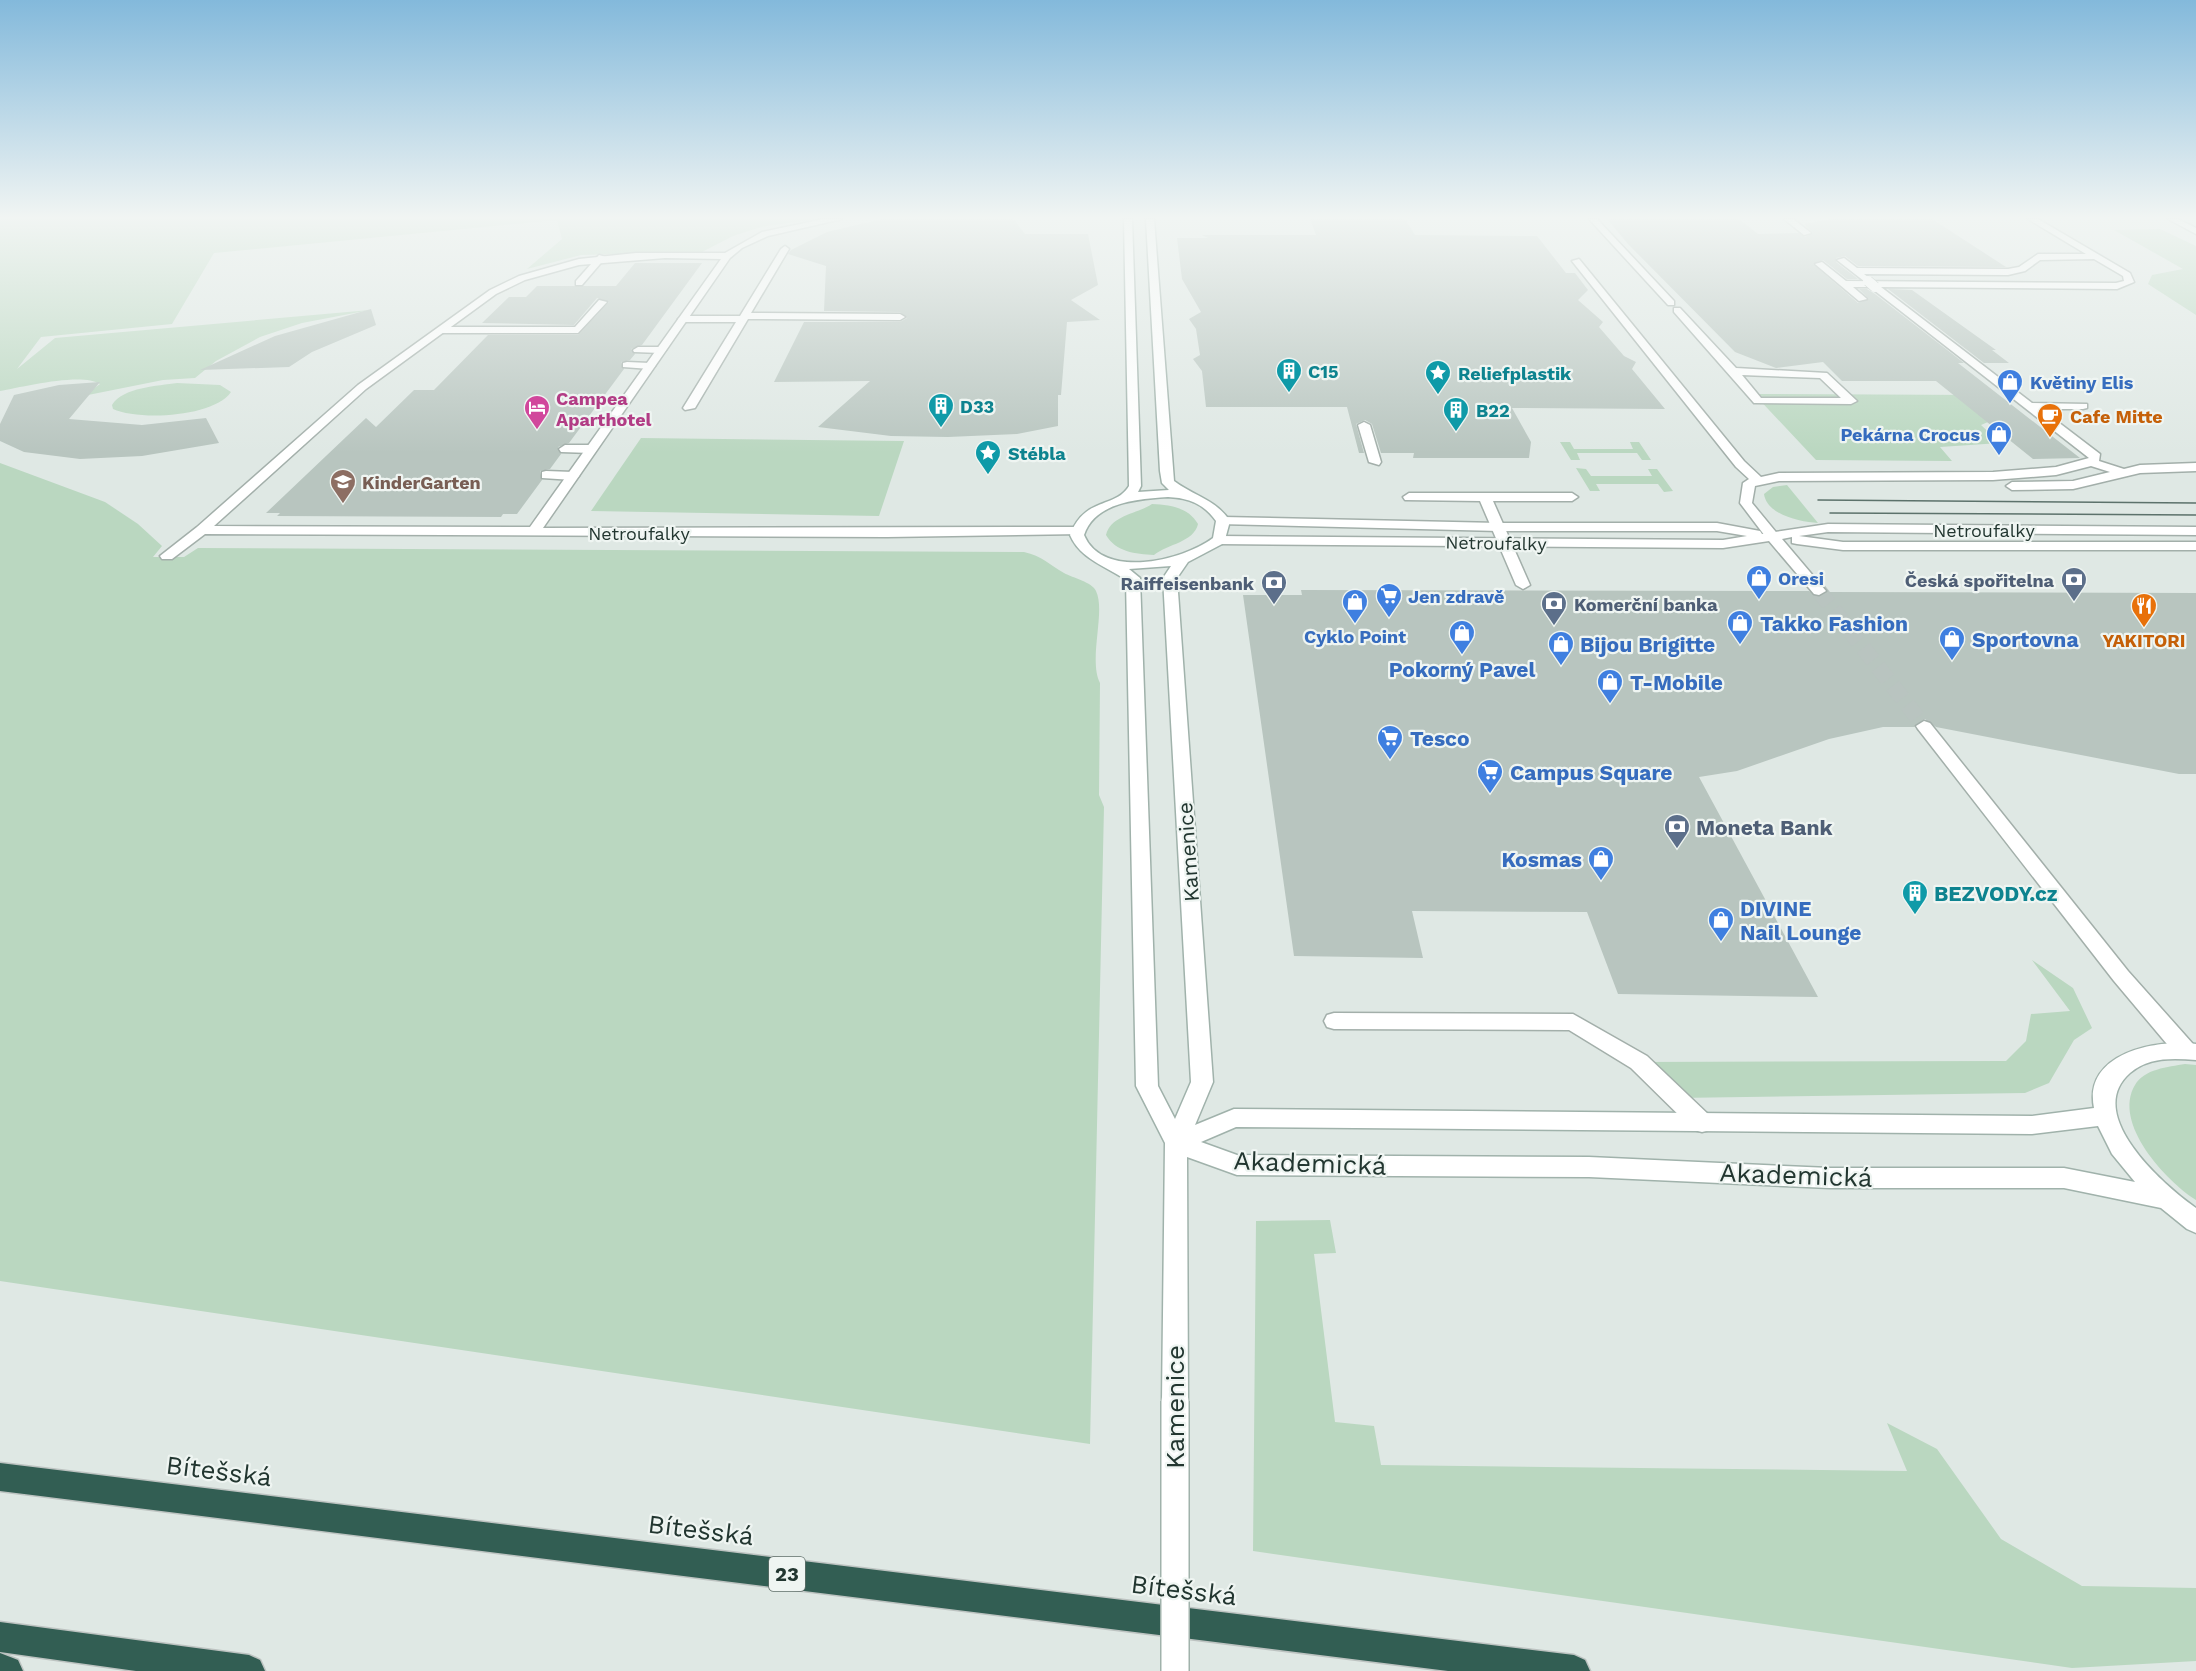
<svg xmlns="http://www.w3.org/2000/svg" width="2196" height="1671" viewBox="0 0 2196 1671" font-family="'Work Sans',sans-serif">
<rect width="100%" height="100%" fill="#dfe8e4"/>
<g fill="#bad7c0">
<path d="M 0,219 L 816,219 L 761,227 L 733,236 L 702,252 L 581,255 L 527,269 L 562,239 L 557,220 L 214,253 L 172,324 L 41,337 L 17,369 L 55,338 L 370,310 L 302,323 L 260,337 L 216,361 L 195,378 L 163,380 L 83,396 L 100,384 C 82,372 22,387 0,391 Z"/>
<polygon points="2160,229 2196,246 2196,315 2148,284 2152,275 2183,269 2114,230"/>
<path d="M 177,383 L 220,385 L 231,392 C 214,417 139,421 113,409 L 112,405 C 123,387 158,386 177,383 Z"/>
<polygon points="1754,394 1977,395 2002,416 1981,425 2000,443 1940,447 1952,461 1816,460"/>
<polygon points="641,438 904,441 879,516 591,511"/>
<polygon points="1560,442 1570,442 1574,449 1633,449 1630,442 1639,442 1651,460 1642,460 1637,453 1577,453 1580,460 1571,460"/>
<path d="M 0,463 L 105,502 L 138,524 L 162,546 L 153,557 L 184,557 L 198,548 L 1024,552 C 1042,556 1050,565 1064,573 C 1073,578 1092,582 1096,591 C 1106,612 1088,659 1100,683 L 1099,795 L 1104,807 L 1090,1444 L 0,1281 Z"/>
<polygon points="1576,468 1586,469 1591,476 1652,476 1648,469 1657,469 1673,491 1664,492 1658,484 1596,484 1600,491 1590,491"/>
<path d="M 1787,485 L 1818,523 C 1800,522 1767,515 1764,494 L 1773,487 Z"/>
<path d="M 1152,504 C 1170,505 1188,507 1198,524 C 1194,542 1168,544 1154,555 C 1135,554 1116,552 1106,535 C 1111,515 1137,514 1152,504 Z"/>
<polygon points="2032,960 2073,988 2092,1028 2074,1040 2049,1083 2025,1093 1677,1098 1639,1062 2006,1061 2026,1041 2031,1014 2070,1011"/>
<path d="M 2185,1064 L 2196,1065 L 2196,1200 C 2166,1181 2112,1123 2135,1085 C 2144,1069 2168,1067 2185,1064 Z"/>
<polygon points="1330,1220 1336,1253 1314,1254 1335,1422 1374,1426 1381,1465 1907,1471 1887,1423 1937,1449 2001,1539 2082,1586 2196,1588 2196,1661 2072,1668 1253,1551 1256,1221"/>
</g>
<g fill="#b8c5bf">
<polygon points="882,219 1013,219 1025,234 1088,234 1098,285 1071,300 1100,320 1067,322 1061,395 1058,395 1058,426 1017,434 948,437 891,436 818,427 870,381 774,382 804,322 900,322 907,318 900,312 824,311 826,266 788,254 791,250 827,232"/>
<polygon points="1310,219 1405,219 1415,235 1537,236 1566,273 1575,273 1588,290 1578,300 1603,322 1599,327 1624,356 1636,362 1632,369 1665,409 1512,408 1531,442 1529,458 1413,458 1414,453 1381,453 1372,424 1365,420 1356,424 1364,453 1359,453 1347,407 1206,407 1202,371 1193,359 1200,355 1196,329 1189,319 1201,312 1182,279 1177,238 1208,238 1202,235 1316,235"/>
<polygon points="1607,219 1739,219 1758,234 1799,233 1805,237 1813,233 1804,224 1831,219 1932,219 2006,267 1858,266 1845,256 1836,258 1836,262 1858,279 1847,279 1823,260 1813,264 1858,303 1869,299 1859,289 1867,289 1875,294 1964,363 1958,363 2080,458 2033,459 1936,381 1842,381 1823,362 1776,368 1735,352 1628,244"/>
<polygon points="635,263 702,263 642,345 631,349 635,354 630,360 621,362 624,369 569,443 558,447 561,454 550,469 540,471 542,480 517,514 503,514 501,517 277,516 280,513 266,513 366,418 376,427 414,390 434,390 488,335 578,335 609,302 597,298 574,325 482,323 509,297 526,297 537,286 616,286"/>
<polygon points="1888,289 1912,290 1996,350 1992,350 2009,363 1984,363"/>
<polygon points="371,309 376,325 312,352 289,367 200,370 275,336"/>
<polygon points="100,382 69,419 142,425 206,418 219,443 142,456 80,459 24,452 0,441 0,424 14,395 59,385"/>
<polygon points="1301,590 1809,591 1819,597 1828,592 2196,593 2196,774 2179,774 1936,727 1925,719 1914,727 1883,727 1829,739 1737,771 1699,777 1818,997 1618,994 1587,912 1412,911 1423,958 1294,956 1243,595 1302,595"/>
</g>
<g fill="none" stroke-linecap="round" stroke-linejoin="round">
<polyline stroke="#b9c4c0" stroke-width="16" stroke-dasharray="16 8" stroke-linecap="butt" points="1819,591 1924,726"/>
<defs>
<g id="lane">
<polygon points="1589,219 1597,219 1674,301 1674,305 1668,305"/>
<polygon points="1784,219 1793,219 1811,233 1804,235"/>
<polygon points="2028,219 2038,219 2130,273 2134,282 2117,289 1881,287 2032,403 2087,404 2087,408 2083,409 2041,409 2100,454 2099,461 2124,469 2140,465 2196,463 2196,471 2140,473 2073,489 2012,490 2006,486 2012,482 2073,481 2110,472 2091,466 2056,475 1993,480 1779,481 1755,486 1752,503 1780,537 1773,541 1768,540 1740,503 1743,483 1749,479 1736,467 1572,261 1579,259 1744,461 1761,477 1779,473 1993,472 2056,467 2089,458 1870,287 1853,287 1867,299 1859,301 1815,264 1822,262 1846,281 2116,283 2124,281 2123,276 2094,259 2040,260 2025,271 2008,275 1864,274 1869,278 1864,281 1837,260 1844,258 1857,268 2008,269 2019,267 2038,254 2086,254"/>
<polygon points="785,246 789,249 751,313 900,314 905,317 900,320 748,319 695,408 685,410 683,408 736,322 683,322 678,319 683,316 740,316 781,249"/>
<polygon points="599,255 606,257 582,285 576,285 576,281"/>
<polygon points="599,300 607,302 578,333 441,333 436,330 441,327 575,327"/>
<path d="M 1674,308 L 1680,308 L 1736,368 L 1827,373 L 1857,401 L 1851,404 L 1754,403 L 1674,312 ZM 1742,375 L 1820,378 L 1841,398 L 1761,398 Z"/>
<polygon points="638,347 661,347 666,350 661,353 634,352 633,350"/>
<polygon points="627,362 650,363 655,366 650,369 623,367 623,363"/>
<polygon points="1364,422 1370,425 1381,462 1379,465 1369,462 1358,425"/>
<polygon points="565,445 591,445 597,449 591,453 561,452 559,449"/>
<polygon points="546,471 573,472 579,476 573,480 542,478 542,472"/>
<polygon points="1409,493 1572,493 1578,497 1572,501 1493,501 1530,585 1523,589 1516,585 1480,501 1405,500 1403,497"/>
<polygon points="1334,1013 1573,1014 1647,1056 1710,1116 1713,1123 1710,1130 1702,1132 1694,1130 1631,1068 1569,1030 1334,1029 1327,1027 1324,1021 1327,1015"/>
</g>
<g id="street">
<path d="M 824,219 L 842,219 L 768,236 L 742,248 L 730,258 L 543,528 L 1077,527 L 1084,531 L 1082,534 L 887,537 L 205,534 L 172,559 L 162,559 L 160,556 L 197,527 L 358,385 L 490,290 L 519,276 L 579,259 L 636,253 L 725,253 L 762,232 ZM 665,258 L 721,259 L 530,527 L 214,526 L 366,389 L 496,294 L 525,280 L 579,265 Z"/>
<polygon points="1223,517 1499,523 1717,523 1760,531 1762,534 1828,524 2196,527 2196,535 1828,532 1799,536 1843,542 2196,542 2196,550 1843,550 1797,544 1792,543 1792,537 1782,539 1826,591 1819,595 1814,594 1769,541 1723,548 1219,544 1212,540 1219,536 1723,540 1747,536 1717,531 1499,531 1218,524 1218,518"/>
<polygon points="1924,721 1930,723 2128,971 2193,1044 2196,1050 2193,1056 2185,1058 2177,1056 2114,981 1918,729 1916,726"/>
</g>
<g id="secondary">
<path d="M 1124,219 L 1132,219 L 1141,486 L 1138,492 L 1169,490 L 1162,483 L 1160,471 L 1146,219 L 1154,219 L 1174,481 C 1194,496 1215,499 1230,521 L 1224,543 L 1188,562 L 1177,578 L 1213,1082 L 1195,1125 L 1234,1109 L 2032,1116 L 2094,1108 C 2083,1053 2156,1039 2196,1044 L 2196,1060 C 2173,1058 2148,1057 2130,1073 C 2083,1114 2162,1184 2196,1208 L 2196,1233 L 2187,1229 L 2161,1208 L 2064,1188 L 1830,1188 L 1589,1177 L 1237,1175 L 1187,1157 L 1188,1401 L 1185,1410 L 1175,1414 L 1165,1410 L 1162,1401 L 1165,1143 L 1136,1086 L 1126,580 C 1106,566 1080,559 1070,535 C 1085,496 1115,509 1129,486 ZM 1168,497 C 1189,498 1204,504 1216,521 L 1213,538 C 1182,561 1103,580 1084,535 C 1095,502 1138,499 1168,497 ZM 1171,566 L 1163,578 L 1191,1082 L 1175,1119 L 1158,1086 L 1140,578 L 1129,569 ZM 2098,1126 L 2112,1154 L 2135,1182 L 2064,1168 L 1830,1168 L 1589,1157 L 1237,1155 L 1201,1142 L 1236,1127 L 2032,1134 Z"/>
<polygon points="2168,219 2178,219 2196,228 2196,234"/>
</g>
<g id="highway">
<polygon points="0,1463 1574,1655 1585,1660 1590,1671 1448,1671 0,1491"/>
<polygon points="0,1622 249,1655 260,1660 265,1671 136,1671 0,1652"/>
<polygon points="0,1653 18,1660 23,1671 0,1671"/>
</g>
</defs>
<use href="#lane" stroke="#a3afaa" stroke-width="3"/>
<use href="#street" stroke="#a3afaa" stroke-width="3"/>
<use href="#secondary" stroke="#a0b2ab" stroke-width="3"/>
<use href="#highway" stroke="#bdc3c1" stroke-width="3"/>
<use href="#lane" fill="#fff" fill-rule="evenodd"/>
<use href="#street" fill="#fff" fill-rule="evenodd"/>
<use href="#secondary" fill="#fff" fill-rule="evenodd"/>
<use href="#highway" fill="#325e53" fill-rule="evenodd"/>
<g stroke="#5c726b" stroke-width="1.5">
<polyline points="1818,500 2196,503"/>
<polyline points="1830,513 2196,515"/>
</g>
<defs>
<polyline id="lane-bridge" points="1868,281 1875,287"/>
<polyline id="secondary-bridge" points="1175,1401 1175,1671"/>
</defs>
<use href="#lane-bridge" stroke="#a3afaa" stroke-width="11" stroke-linecap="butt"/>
<use href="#secondary-bridge" stroke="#a0b2ab" stroke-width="30" stroke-linecap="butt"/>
<use href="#lane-bridge" stroke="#fff" stroke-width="10"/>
<use href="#secondary-bridge" stroke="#fff" stroke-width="27"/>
</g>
<linearGradient id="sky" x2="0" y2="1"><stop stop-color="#83b9db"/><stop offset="0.48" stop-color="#f1f5f3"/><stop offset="1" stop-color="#f1f5f3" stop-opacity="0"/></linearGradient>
<rect width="2196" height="453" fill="url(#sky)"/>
<defs>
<symbol id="building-pin" viewBox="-11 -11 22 30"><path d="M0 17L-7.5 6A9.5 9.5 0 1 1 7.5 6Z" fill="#0f9aa8" stroke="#eff5f2"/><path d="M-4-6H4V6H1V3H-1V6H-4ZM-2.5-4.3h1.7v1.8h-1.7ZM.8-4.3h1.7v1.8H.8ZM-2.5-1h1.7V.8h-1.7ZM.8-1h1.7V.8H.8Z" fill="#fff"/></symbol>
<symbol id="sight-pin" viewBox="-11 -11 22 30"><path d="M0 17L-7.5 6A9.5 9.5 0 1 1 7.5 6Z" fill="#0f9aa8" stroke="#eff5f2"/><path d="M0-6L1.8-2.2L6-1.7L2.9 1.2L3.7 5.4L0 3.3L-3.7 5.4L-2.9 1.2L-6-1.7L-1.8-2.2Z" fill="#fff"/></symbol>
<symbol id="shop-pin" viewBox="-11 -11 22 30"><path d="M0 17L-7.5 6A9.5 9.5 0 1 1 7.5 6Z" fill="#3f7fe0" stroke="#eff5f2"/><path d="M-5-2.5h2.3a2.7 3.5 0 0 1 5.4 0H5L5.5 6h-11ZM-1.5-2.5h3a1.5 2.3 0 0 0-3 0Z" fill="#fff"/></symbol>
<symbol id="hotel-pin" viewBox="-11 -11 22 30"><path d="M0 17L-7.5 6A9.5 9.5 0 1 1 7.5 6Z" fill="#d1479c" stroke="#eff5f2"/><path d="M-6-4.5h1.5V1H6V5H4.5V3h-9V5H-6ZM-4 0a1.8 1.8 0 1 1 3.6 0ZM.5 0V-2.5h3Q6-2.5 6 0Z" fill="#fff"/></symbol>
<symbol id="cafe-pin" viewBox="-11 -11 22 30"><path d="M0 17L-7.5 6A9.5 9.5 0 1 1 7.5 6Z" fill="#e8710a" stroke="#eff5f2"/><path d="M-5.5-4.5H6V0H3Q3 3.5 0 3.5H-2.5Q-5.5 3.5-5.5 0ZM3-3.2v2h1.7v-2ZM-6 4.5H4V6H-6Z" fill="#fff"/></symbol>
<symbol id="school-pin" viewBox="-11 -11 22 30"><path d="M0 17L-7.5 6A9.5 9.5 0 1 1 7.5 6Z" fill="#8d6e63" stroke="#eff5f2"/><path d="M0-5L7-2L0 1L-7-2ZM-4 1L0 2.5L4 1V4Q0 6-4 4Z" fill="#fff"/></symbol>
<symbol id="bank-pin" viewBox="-11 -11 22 30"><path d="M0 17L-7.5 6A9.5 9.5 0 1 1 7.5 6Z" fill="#5c6f8a" stroke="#eff5f2"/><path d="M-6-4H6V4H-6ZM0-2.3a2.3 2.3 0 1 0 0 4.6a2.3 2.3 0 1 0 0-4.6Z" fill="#fff"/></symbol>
<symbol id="supermarket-pin" viewBox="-11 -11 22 30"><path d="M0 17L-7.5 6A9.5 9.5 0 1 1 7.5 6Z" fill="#3f7fe0" stroke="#eff5f2"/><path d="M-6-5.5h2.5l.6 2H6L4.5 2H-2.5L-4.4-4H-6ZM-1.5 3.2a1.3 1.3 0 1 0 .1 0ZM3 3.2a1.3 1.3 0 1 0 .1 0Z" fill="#fff"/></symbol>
<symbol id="restaurant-pin" viewBox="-11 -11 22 30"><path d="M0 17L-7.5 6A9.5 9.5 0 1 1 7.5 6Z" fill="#e8710a" stroke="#eff5f2"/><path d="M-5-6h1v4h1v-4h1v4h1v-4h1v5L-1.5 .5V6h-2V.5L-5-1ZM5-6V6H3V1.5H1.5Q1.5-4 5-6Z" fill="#fff"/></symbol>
</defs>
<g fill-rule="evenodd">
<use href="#building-pin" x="1274" y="356" width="30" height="40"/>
<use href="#sight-pin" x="1423" y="358" width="30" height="40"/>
<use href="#shop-pin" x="1995" y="367" width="30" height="40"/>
<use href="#building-pin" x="926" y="391" width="30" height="40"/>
<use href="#hotel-pin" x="522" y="393" width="30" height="40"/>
<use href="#building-pin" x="1441" y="395" width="30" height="40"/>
<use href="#cafe-pin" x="2035" y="401" width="30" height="40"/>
<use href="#shop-pin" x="1984" y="419" width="30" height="40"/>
<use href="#sight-pin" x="973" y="438" width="30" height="40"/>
<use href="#school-pin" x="328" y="467" width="30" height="40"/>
<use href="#shop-pin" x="1744" y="563" width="30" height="40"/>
<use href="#bank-pin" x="2059" y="565" width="30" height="40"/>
<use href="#bank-pin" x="1259" y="568" width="30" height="40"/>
<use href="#supermarket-pin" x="1374" y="581" width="30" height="40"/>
<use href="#shop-pin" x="1340" y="587" width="30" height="40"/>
<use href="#bank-pin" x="1539" y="589" width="30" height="40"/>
<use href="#restaurant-pin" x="2129" y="591" width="30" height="40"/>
<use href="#shop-pin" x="1725" y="608" width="30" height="40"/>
<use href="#shop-pin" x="1447" y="618" width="30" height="40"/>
<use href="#shop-pin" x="1937" y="624" width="30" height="40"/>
<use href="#shop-pin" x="1546" y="629" width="30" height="40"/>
<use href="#shop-pin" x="1595" y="667" width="30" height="40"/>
<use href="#supermarket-pin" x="1375" y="723" width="30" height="40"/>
<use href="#supermarket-pin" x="1475" y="757" width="30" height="40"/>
<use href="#bank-pin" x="1662" y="812" width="30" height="40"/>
<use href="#shop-pin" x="1586" y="844" width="30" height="40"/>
<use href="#building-pin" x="1900" y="878" width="30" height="40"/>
<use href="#shop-pin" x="1706" y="905" width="30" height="40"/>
</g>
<g text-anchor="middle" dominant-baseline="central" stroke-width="4.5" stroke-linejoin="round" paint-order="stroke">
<g font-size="18" font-weight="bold" fill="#0d838f" stroke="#eff5f2" text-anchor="start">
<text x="1308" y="371">C15</text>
<text x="1458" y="373">Reliefplastik</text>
<text x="960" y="406">D33</text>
<text x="1476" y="410">B22</text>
<text x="1008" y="453">Stébla</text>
</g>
<g font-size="18" font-weight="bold" fill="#366cbe" stroke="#eff5f2" text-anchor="start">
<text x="2030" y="382">Květiny Elis</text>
<text x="1980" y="434" text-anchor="end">Pekárna Crocus</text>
<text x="1778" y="578">Oresi</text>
<text x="1408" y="596">Jen zdravě</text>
<text x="1355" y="636" text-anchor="middle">Cyklo Point</text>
</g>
<g font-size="18" font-weight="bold" fill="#b23c85" stroke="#eff5f2" text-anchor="start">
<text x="556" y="398">Campea<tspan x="556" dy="21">Aparthotel</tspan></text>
</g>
<g font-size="18" font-weight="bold" fill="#c56008" stroke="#eff5f2" text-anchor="start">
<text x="2070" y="416">Cafe Mitte</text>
<text x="2144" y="640" text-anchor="middle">YAKITORI</text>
</g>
<g font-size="18" font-weight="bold" fill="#785e54" stroke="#eff5f2" text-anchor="start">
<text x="362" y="482">KinderGarten</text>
</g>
<g font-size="18" fill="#223630" stroke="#eff5f2">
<text x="1984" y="530">Netroufalky</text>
<text x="639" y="533">Netroufalky</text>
<text transform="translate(1496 543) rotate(1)">Netroufalky</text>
</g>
<g font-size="18" font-weight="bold" fill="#4e5e75" stroke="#eff5f2" text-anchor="end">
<text x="2054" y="580">Česká spořitelna</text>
<text x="1254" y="583">Raiffeisenbank</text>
<text x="1574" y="604" text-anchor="start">Komerční banka</text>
</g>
<rect fill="#eff5f2" stroke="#606f6a" stroke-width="1.5" x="769" y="1557" width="36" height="34" rx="4.5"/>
<g font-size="20" font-weight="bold" fill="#223630">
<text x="787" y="1574">23</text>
</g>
<g font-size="21" font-weight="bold" fill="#366cbe" stroke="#eff5f2" text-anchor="start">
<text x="1760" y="623">Takko Fashion</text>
<text x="1972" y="639">Sportovna</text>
<text x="1580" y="644">Bijou Brigitte</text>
<text x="1462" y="669" text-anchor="middle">Pokorný Pavel</text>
<text x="1630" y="682">T-Mobile</text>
<text x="1410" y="738">Tesco</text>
<text x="1510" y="772">Campus Square</text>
<text x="1582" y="859" text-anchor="end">Kosmas</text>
<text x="1740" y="908">DIVINE<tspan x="1740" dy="24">Nail Lounge</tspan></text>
</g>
<g font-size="21" font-weight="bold" fill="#4e5e75" stroke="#eff5f2" text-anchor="start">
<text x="1696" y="827">Moneta Bank</text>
</g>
<g font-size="21" fill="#223630" stroke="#eff5f2">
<text transform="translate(1188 852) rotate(-94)">Kamenice</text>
</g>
<g font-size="21" font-weight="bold" fill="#0d838f" stroke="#eff5f2" text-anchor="start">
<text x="1934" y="893">BEZVODY.cz</text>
</g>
<g font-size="26" fill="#223630" stroke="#eff5f2">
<text transform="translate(1310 1163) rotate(2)">Akademická</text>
<text transform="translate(1796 1175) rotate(2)">Akademická</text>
<text transform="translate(1175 1407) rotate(-90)">Kamenice</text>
<text transform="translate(219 1471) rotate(7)">Bítešská</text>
<text transform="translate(701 1530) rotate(7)">Bítešská</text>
<text transform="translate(1184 1590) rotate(7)">Bítešská</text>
</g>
</g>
</svg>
